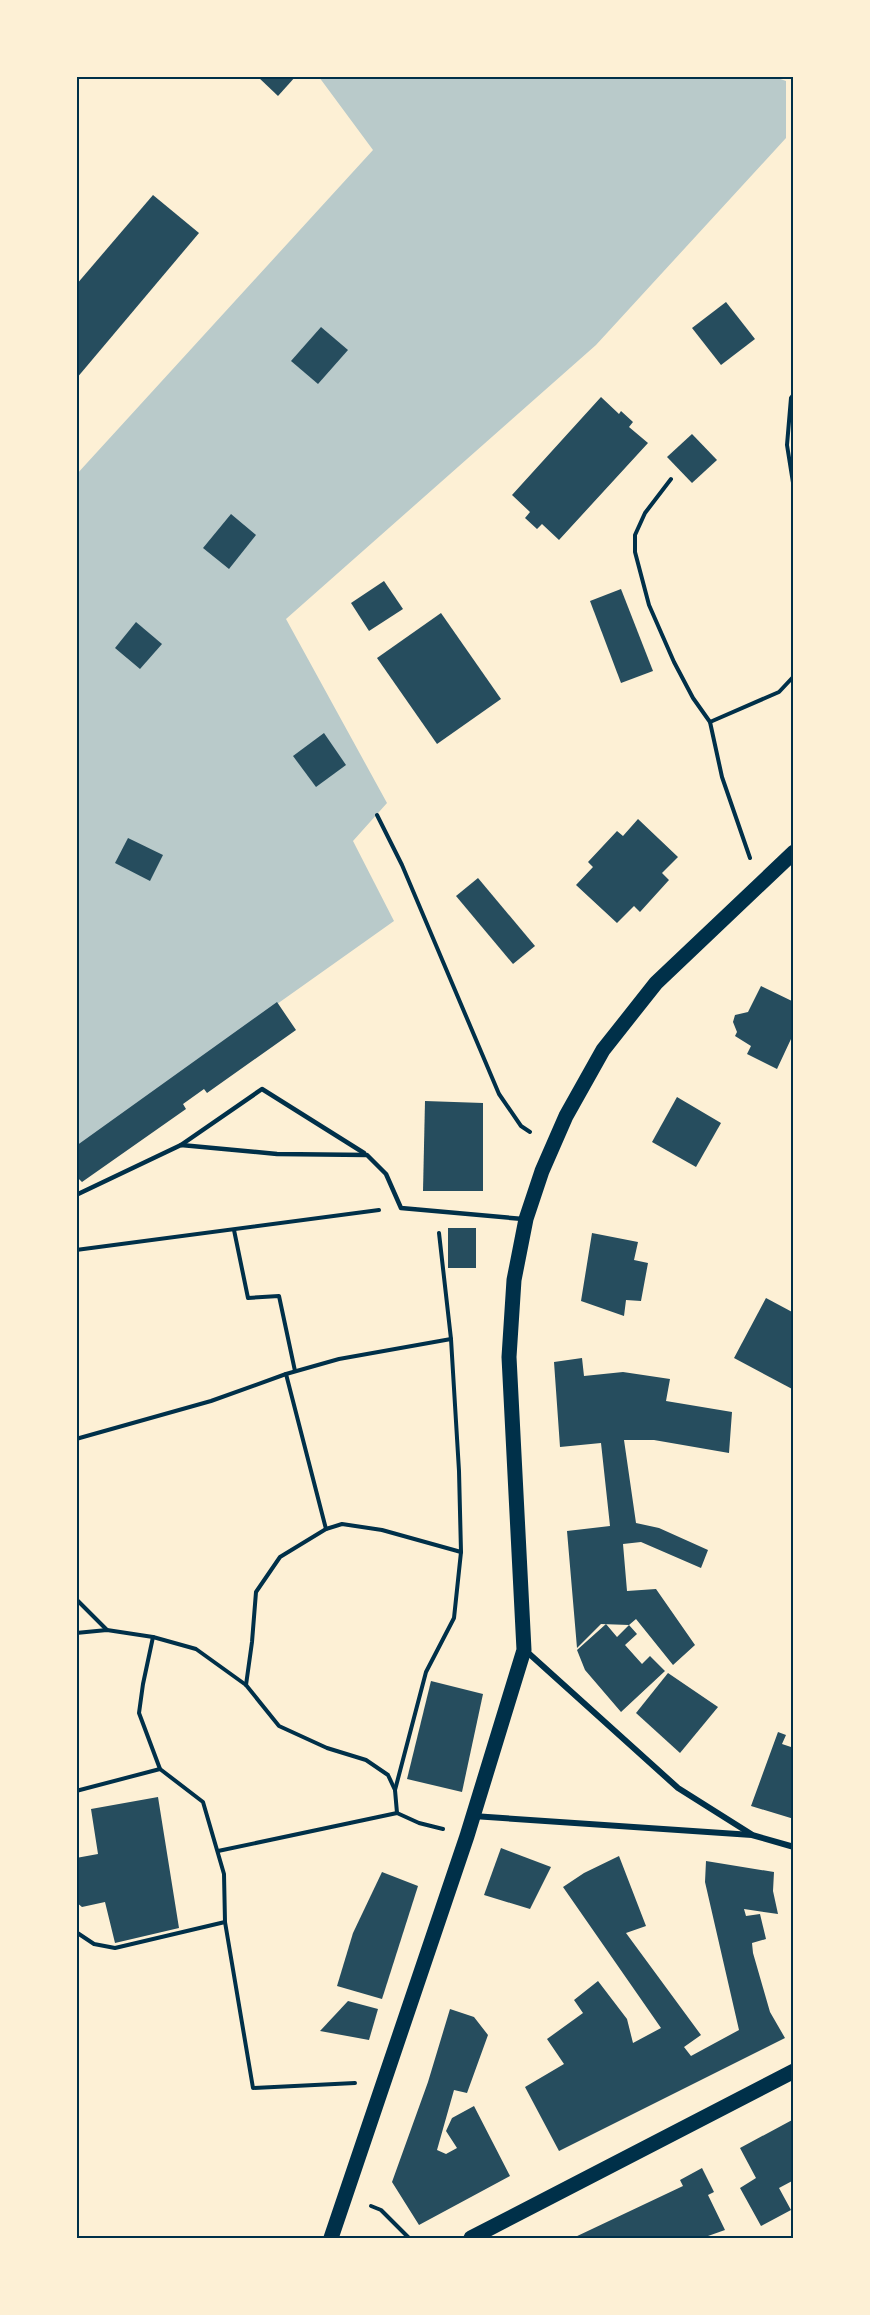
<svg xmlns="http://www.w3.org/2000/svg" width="870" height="2315" viewBox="0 0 870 2315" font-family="Barlow,sans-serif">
<rect width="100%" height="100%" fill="#fdf0d5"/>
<polygon fill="#b9caca" points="772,76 786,81 786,138 596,345 286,619 387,803 353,841 394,921 77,1146 76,475 373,150 319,77"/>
<g fill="#264d5e">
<polygon points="257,76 296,76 278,96"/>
<polygon points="153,195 199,233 76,379 76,285"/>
<polygon points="726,302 755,339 721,365 692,328"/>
<polygon points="321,327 348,350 318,384 291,361"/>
<polygon points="601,397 619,414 621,411 633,422 629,427 648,443 559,540 542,524 537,529 525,518 530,512 512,495"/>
<polygon points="692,434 717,460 692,483 667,457"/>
<polygon points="231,514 256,535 229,569 203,548"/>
<polygon points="384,581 403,609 369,631 351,603"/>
<polygon points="621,589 653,671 621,683 590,601"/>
<polygon points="441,613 501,699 437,744 377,658"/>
<polygon points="136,622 162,644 140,669 115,648"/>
<polygon points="324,733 346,765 316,787 293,756"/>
<polygon points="638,819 678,857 662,873 669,880 640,912 634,906 617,923 576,885 593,867 588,862 617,831 623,836"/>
<polygon points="128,838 163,855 150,881 115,863"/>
<polygon points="478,878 535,946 513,964 456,896"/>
<polygon points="761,986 794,1002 794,1041 791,1039 777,1069 747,1054 751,1046 735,1036 737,1032 733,1022 735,1015 748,1012"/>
<polygon points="277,1002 296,1030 207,1093 204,1089 183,1104 186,1109 82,1182 76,1176 76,1146"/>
<polygon points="677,1097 721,1123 696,1167 652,1142"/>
<polygon points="425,1101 483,1103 483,1191 423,1191"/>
<rect x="448" y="1228" width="28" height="40"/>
<polygon points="592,1233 638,1242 634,1260 648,1263 641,1301 626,1300 624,1316 581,1301"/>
<polygon points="766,1298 794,1313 794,1390 734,1358"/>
<polygon points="582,1358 584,1376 623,1372 670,1379 666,1401 732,1412 729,1453 654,1440 624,1440 636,1523 659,1528 708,1550 701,1568 641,1542 623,1544 627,1591 656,1589 695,1645 673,1665 636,1619 629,1625 601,1624 577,1648 567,1531 610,1526 601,1443 560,1447 554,1362"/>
<polygon points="606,1624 617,1637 629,1625 637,1634 625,1645 642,1664 650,1656 665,1671 621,1712 585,1670 577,1650"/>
<polygon points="668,1673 718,1707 680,1753 636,1713"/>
<polygon points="431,1681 483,1694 462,1792 407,1779"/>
<polygon points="778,1732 786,1735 782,1744 794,1748 794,1819 751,1806"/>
<polygon points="158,1797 179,1928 115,1943 105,1902 82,1907 76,1902 76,1858 98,1854 91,1809"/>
<polygon points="501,1848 551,1867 530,1909 484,1895"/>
<polygon points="619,1856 646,1926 626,1933 701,2035 684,2047 691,2056 739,2030 705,1882 706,1861 774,1872 773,1891 778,1914 744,1909 746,1916 760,1914 766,1939 752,1943 753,1953 770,2012 785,2038 559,2151 525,2087 564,2064 547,2039 583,2013 574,2000 598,1981 627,2019 633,2043 661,2028 563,1887 584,1873"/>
<polygon points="382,1872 418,1886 382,1999 337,1986 353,1933"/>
<polygon points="348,2001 378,2009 369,2040 320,2031"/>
<polygon points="450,2009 474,2017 488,2035 467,2093 454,2090 437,2150 446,2154 457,2148 446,2131 452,2118 474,2106 510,2176 419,2225 392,2182 428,2082"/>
<polygon points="794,2119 794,2180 779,2188 791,2210 761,2226 740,2188 756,2178 740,2148"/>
<polygon points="702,2168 714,2192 708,2195 725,2230 708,2236 709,2238 573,2238 683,2186 680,2180"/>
</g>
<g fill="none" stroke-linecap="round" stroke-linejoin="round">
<g stroke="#003049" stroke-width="4">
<polyline points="794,394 791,398 787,445 794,489"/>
<polyline points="671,479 645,513 635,535 635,552 649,605 674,662 693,698 710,722 722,777 750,858"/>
<polyline points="710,722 779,692 794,676"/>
<polyline points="377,815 402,865 499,1094 521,1126 530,1132"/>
<polyline points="234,1230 248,1298 279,1296 295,1371"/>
<polyline points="76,1250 379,1210"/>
<polyline points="286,1374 326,1529"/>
<polyline points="76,1439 211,1401 286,1374 339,1359 451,1339"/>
<polyline points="76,1599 107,1630"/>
<polyline points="76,1633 107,1630 153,1637 196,1649 246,1685 279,1726 327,1748 366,1760 388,1775 395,1790 397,1813"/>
<polyline points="153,1637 143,1684 139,1713 160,1769 203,1802 224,1874 225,1922 253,2088 355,2083"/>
<polyline points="246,1685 252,1642 256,1592 280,1557 326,1529 342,1524 382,1530 461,1552"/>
<polyline points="395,1790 426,1672 454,1618 461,1552 459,1471 451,1339 439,1233"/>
<polyline points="76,1791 160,1769"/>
<polyline points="218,1851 397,1813 419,1823 443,1829"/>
<polyline points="76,1932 94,1944 115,1948 225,1922"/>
<polyline points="371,2206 381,2210 409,2238"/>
</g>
<g stroke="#003049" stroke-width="4.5">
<polyline points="181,1145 262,1089 364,1153"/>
<polyline points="76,1195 181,1145 277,1154 367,1155 386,1174 401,1208 523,1219"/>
</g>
<g stroke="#003049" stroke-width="6">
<polyline points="525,1650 678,1788 751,1834"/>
<polyline points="473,1816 752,1835 794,1847"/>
</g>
<g stroke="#003049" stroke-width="15">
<polyline points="331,2238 467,1836 524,1650 509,1357 514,1280 526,1219 542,1171 566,1116 603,1050 656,983 794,852"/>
<polyline points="471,2238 794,2071"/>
</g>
</g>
<rect width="870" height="2315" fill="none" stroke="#fdf0d5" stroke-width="156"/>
<rect x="78" y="78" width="714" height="2159" fill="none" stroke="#003049" stroke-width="2"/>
</svg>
